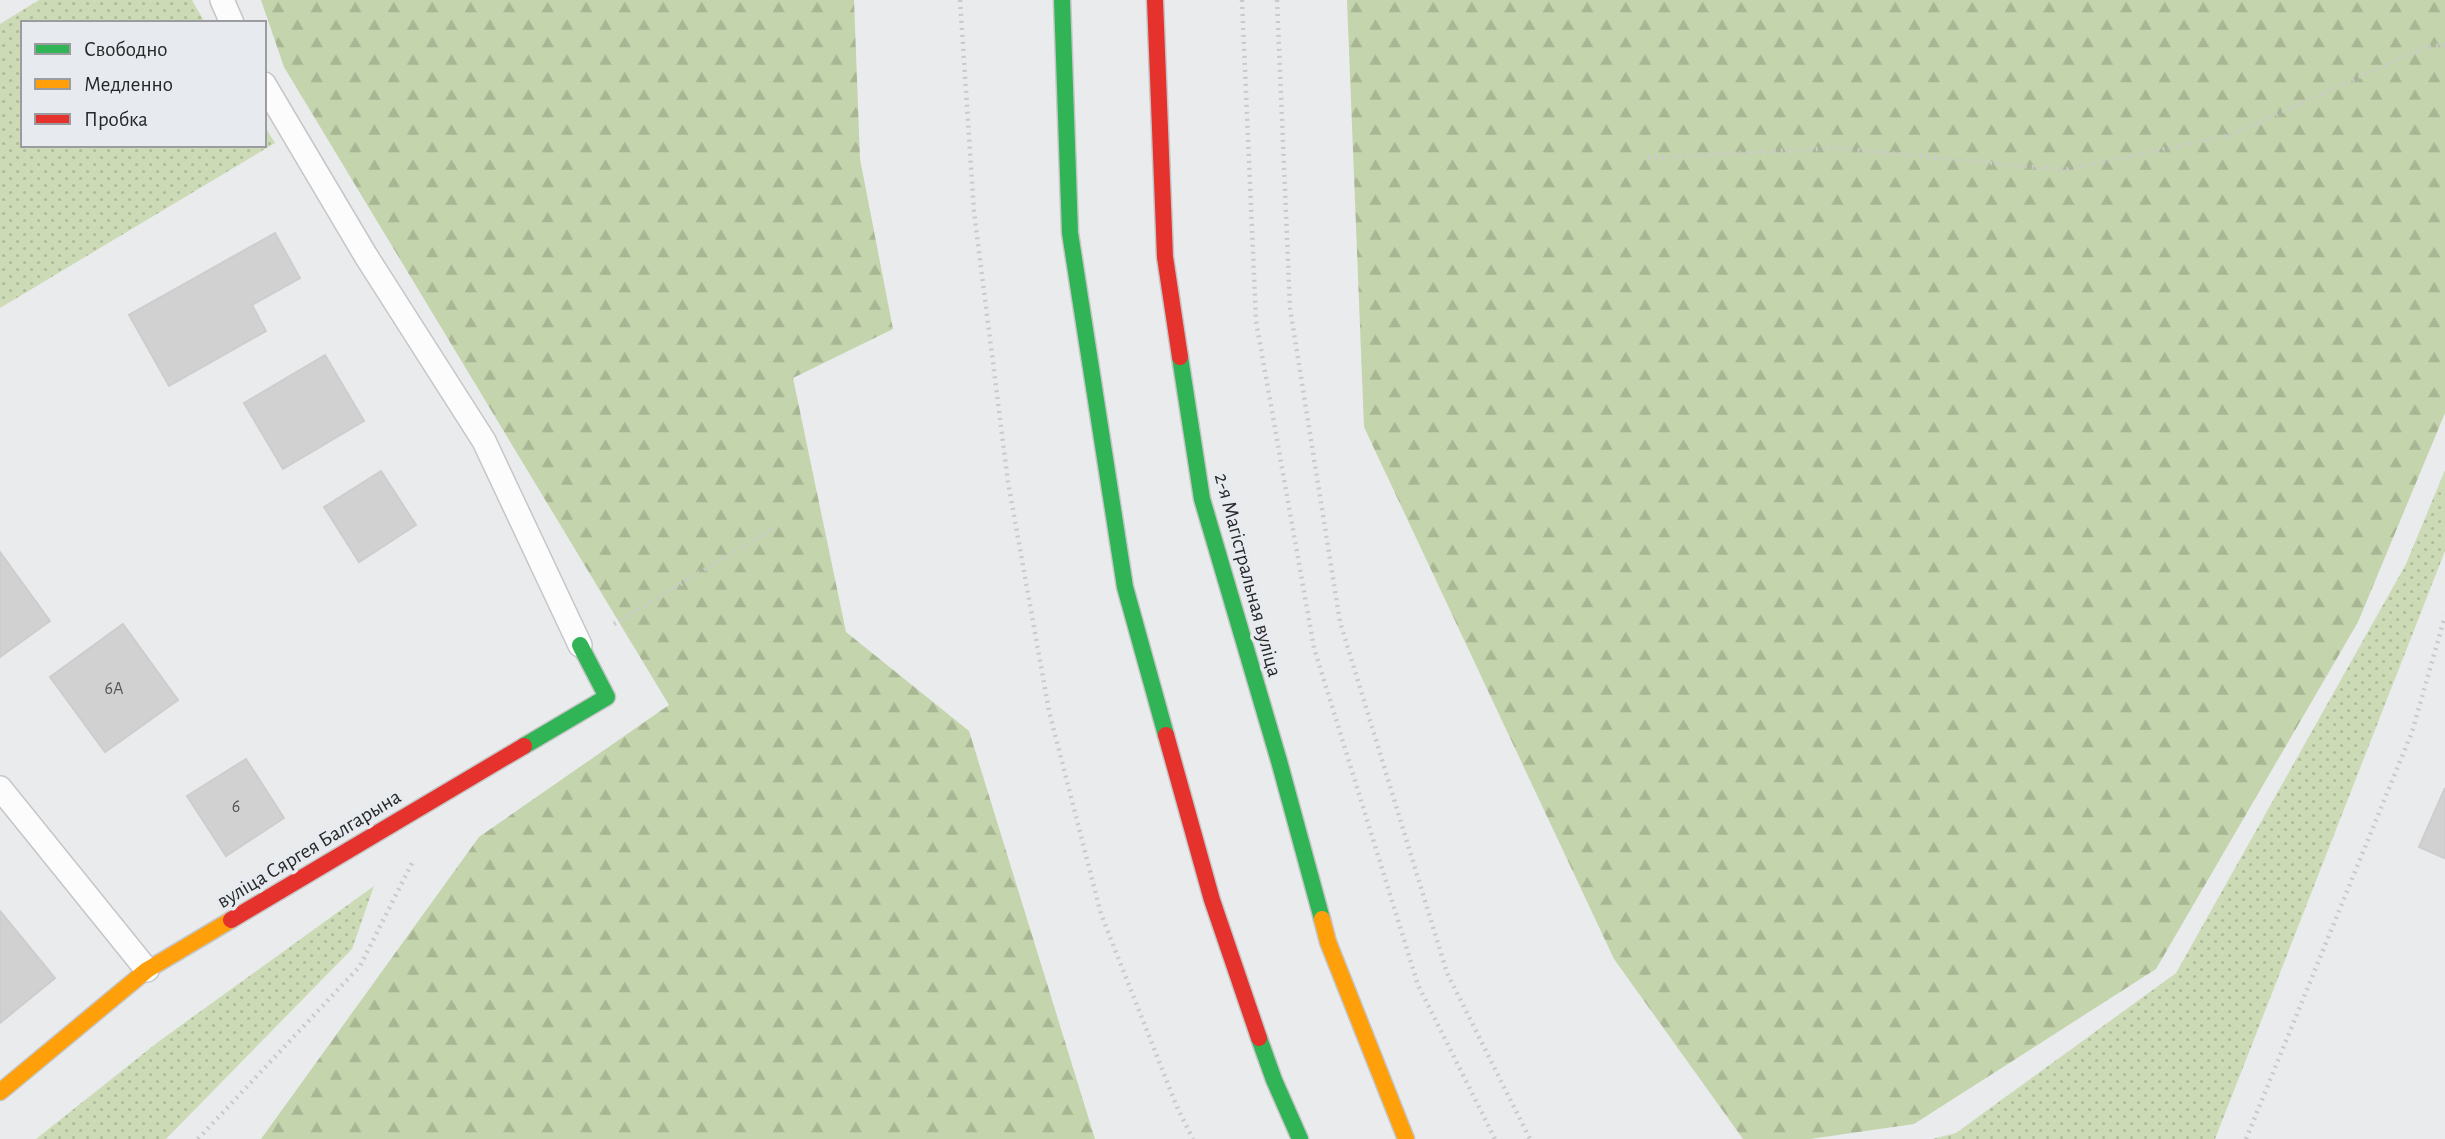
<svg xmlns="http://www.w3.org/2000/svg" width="2445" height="1139" viewBox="0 0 2445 1139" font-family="'Alegreya Sans',sans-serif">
<defs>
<pattern id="grass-dots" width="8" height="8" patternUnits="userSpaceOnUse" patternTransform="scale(1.75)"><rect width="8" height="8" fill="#ccdbb6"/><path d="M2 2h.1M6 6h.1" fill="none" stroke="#afbc9c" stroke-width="1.8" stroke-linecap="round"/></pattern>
<pattern id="forest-firs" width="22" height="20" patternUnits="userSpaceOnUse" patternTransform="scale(1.75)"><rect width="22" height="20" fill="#c4d4ac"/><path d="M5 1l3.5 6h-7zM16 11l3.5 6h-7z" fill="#a8b694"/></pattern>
</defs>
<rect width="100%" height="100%" fill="#e9ebed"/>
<g fill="url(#grass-dots)">
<polygon points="39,0 192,0 205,23 23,23 23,145 264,145 264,125 275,143 0,308 0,24"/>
<polygon points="2445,470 2445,551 2215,1139 1932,1139 1956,1133 2176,973 2406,564"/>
<polygon points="374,886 352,949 166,1139 36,1139 158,1042"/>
</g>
<g fill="url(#forest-firs)">
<polygon points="261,0 854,0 860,159 893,329 793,378 846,632 969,731 1095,1139 261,1139 479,837 669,705 284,67"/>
<polygon points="1347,0 2445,0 2445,413 2358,622 2156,969 1914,1124 1810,1139 1743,1139 1614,959 1364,427"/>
</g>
<g fill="#d2d1d1" stroke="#cecdce" stroke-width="2">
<polygon points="275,233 300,278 252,305 266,331 169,386 129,315"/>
<polygon points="325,355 364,421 283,469 244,403"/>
<polygon points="381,471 416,525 359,562 324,507"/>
<polygon points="0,552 50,621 0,657"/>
<polygon points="123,624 178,700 105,752 50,677"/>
<polygon points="246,759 284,818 226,856 187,796"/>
<polygon points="2445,788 2445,855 2444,858 2419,847"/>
<polygon points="0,911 55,978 0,1023"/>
</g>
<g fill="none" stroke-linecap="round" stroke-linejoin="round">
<defs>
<g id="lane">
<polyline points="222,0 232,23"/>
<polyline points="264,84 366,256 484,441 580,645"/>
<polyline points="0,788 147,970"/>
</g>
<g id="fast">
<polyline points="1062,0 1070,233 1125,587 1166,735"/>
<polyline points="1180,357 1202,499 1279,761 1322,919"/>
<polyline points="524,746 607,697 580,645"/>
<polyline points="1259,1038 1274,1080 1300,1139"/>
</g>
<g id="slow">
<polyline points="1322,919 1328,942 1406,1139"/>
<polyline points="0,1092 147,970 231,920"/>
</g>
<g id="jam">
<polyline points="1155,0 1165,257 1180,357"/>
<polyline points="1166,735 1212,900 1259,1038"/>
<polyline points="231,920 524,746"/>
</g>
</defs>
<use href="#lane" stroke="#c5c6c8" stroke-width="26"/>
<use href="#fast" stroke="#c5c6c8" stroke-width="19"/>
<use href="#slow" stroke="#c5c6c8" stroke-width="19"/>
<use href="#jam" stroke="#c5c6c8" stroke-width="19"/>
<g stroke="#cacacb" stroke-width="4.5" stroke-dasharray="2 5" stroke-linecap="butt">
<polyline points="960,0 974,212 1008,482 1049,711 1101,914 1177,1107 1193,1139"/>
<polyline points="1242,0 1256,321 1314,648 1418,985 1495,1139"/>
<polyline points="1277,0 1290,308 1340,622 1447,973 1530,1139"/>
<polyline points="1648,158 1836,148 2064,170 2231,135 2423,48 2445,45"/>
<polyline points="614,624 772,529"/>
<polyline points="198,1139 360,966 413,861"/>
<polyline points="2246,1139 2412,732 2445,616"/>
</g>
<use href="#lane" stroke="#fcfcfc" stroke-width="23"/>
<use href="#fast" stroke="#30b455" stroke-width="16"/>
<use href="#slow" stroke="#ff9f0a" stroke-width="16"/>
<use href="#jam" stroke="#e5322d" stroke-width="16"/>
</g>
<g text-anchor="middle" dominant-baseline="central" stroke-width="7" stroke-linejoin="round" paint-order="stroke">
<g font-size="18" fill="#545456">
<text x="114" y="689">6А</text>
<text x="236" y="807">6</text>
</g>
<g font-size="21" fill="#262729" stroke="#e7eaef">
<text transform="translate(1248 575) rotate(75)">2-я Магістральная вуліца</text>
<text transform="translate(309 849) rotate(-31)">вуліца Сяргея Балгарына</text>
</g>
</g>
<rect x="21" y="21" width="245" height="126" fill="#e7eaef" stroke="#9a9ca0" stroke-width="2"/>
<rect x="35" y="44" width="35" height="10" fill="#30b455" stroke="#9a9ca0" stroke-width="2"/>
<text x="84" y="56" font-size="21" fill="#262729">Свободно</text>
<rect x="35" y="79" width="35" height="10" fill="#ff9f0a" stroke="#9a9ca0" stroke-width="2"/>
<text x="84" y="91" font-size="21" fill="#262729">Медленно</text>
<rect x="35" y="114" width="35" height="10" fill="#e5322d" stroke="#9a9ca0" stroke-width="2"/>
<text x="84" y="126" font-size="21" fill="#262729">Пробка</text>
</svg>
